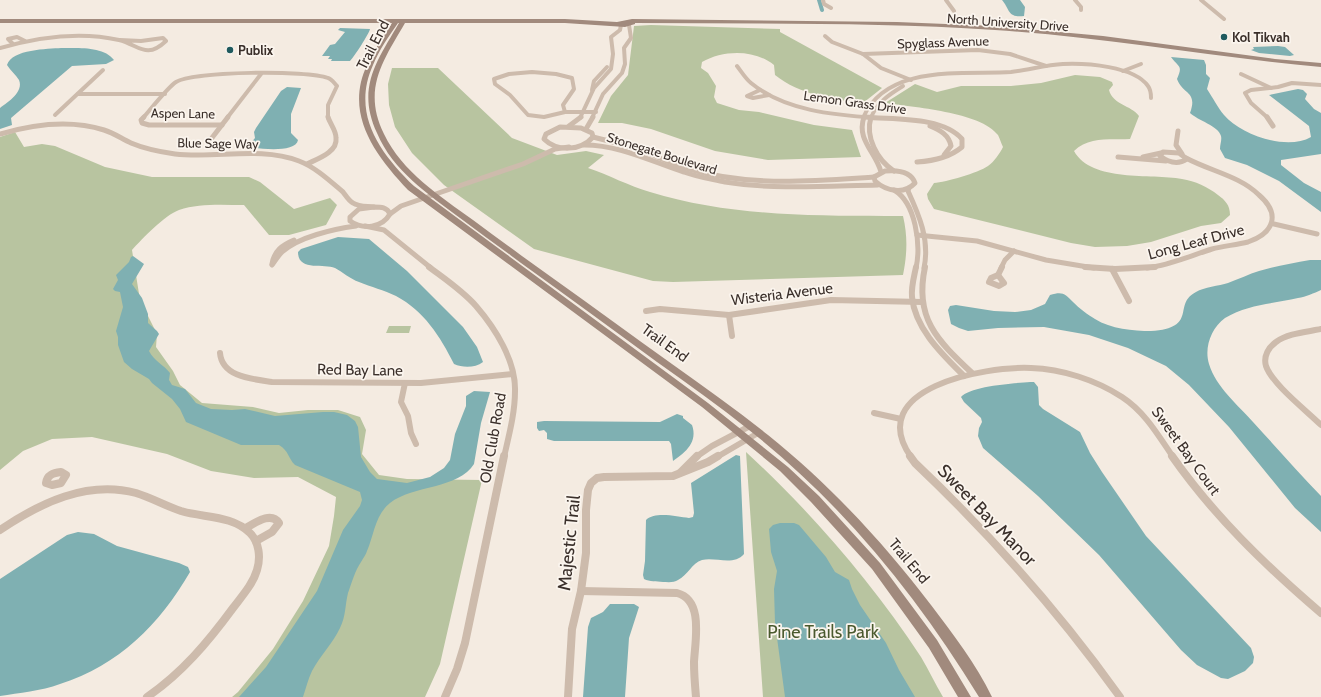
<svg xmlns="http://www.w3.org/2000/svg" width="1321" height="697" viewBox="0 0 1321 697" font-family="Cabin,sans-serif">
<rect width="100%" height="100%" fill="#f4ebe1"/>
<g fill="#b8c4a0">
<path d="M 651,25 L 780,29 L 780,32 L 882,88 L 863,103 C 832,99 800,95 775,75 L 774,65 C 754,49 723,50 702,62 L 701,68 L 708,73 L 716,86 L 714,97 L 717,103 L 739,110 L 759,112 L 814,125 L 852,130 L 861,157 L 768,160 L 715,151 L 651,129 L 622,123 L 598,123 L 611,96 L 628,75 L 634,26 Z"/>
<path d="M 392,68 L 438,68 L 512,138 L 557,155 L 586,151 L 604,155 L 588,168 C 609,175 629,186 650,192 C 731,217 819,216 903,216 C 908,237 907,255 903,275 L 673,282 L 653,281 L 534,249 L 444,185 L 412,153 L 395,127 L 389,105 L 388,84 Z"/>
<path d="M 1075,75 L 1100,77 L 1112,82 L 1113,85 L 1109,90 C 1113,105 1131,105 1139,116 L 1130,139 C 1110,140 1089,136 1074,151 C 1092,183 1151,173 1182,179 C 1195,181 1208,187 1218,195 C 1225,200 1230,205 1230,215 L 1221,223 L 1201,226 L 1151,242 L 1127,246 L 1095,247 L 1071,243 L 934,209 L 928,199 L 927,194 L 934,183 C 946,182 978,173 988,166 C 994,162 1000,153 1003,147 C 1001,143 1000,139 998,135 C 981,112 912,107 885,103 L 915,84 L 937,92 L 961,86 L 1011,86 L 1041,83 Z"/>
<path d="M 15,132 L 24,147 L 42,144 L 55,146 L 105,167 L 152,177 L 249,177 L 260,182 L 294,209 L 330,198 L 337,205 L 326,225 L 289,235 L 269,235 L 244,205 C 223,205 199,203 179,210 C 165,215 142,239 132,250 L 140,300 L 157,334 L 156,347 L 173,371 L 180,385 L 202,403 L 253,407 L 279,413 L 308,410 L 338,410 L 360,417 L 366,430 L 362,454 L 379,475 L 407,479 L 482,480 L 440,664 L 425,697 L 232,697 L 238,692 L 273,649 L 303,601 L 329,546 L 334,516 L 336,497 L 298,477 L 254,478 L 211,471 L 167,454 L 92,437 L 52,439 L 23,451 L 0,470 L 0,137 Z"/>
<polygon points="389,326 411,326 409,333 386,333"/>
<path d="M 746,452 C 812,513 871,581 921,657 C 929,670 935,684 943,697 L 763,697 Z"/>
</g>
<g fill="#7fb0b2">
<path d="M 1002,0 L 1020,0 L 1025,7 L 1024,16 C 1007,18 1010,9 1002,0 Z"/>
<path d="M 340,28 L 370,29 C 369,34 354,57 350,61 L 331,61 L 332,59 L 328,59 L 330,56 L 322,56 L 330,45 L 335,44 L 345,32 L 338,30 Z"/>
<polygon points="1278,46 1285,47 1294,55 1290,56 1259,53 1251,50 1254,49 1253,47"/>
<path d="M 61,48 C 77,48 104,46 114,60 L 106,64 L 72,66 L 11,118 L 12,125 L 0,129 L 0,108 C 8,102 24,92 19,80 C 16,75 10,70 7,65 C 12,49 48,49 61,48 Z"/>
<path d="M 1171,57 L 1204,60 L 1206,65 L 1206,74 L 1210,78 L 1207,89 C 1213,98 1218,108 1224,115 C 1241,135 1287,151 1311,137 L 1309,126 L 1269,95 L 1298,89 L 1303,90 L 1307,94 L 1305,99 L 1314,109 L 1321,113 L 1321,154 L 1281,160 L 1281,165 L 1304,183 L 1321,192 L 1321,212 L 1279,181 L 1247,165 L 1225,158 L 1220,149 C 1220,144 1222,140 1221,136 C 1219,126 1197,120 1190,113 C 1198,91 1183,95 1177,79 C 1183,65 1179,68 1171,57 Z"/>
<path d="M 287,87 L 301,88 L 291,114 L 291,133 L 298,140 C 296,153 260,149 250,147 L 249,145 L 255,138 L 254,132 L 256,128 L 281,91 Z"/>
<path d="M 338,237 L 369,239 L 407,271 L 463,327 L 477,347 L 483,362 C 475,368 463,368 454,364 C 440,336 424,311 396,296 C 384,290 371,287 359,282 C 350,279 343,272 335,268 C 324,263 298,272 298,252 L 301,249 Z"/>
<path d="M 133,256 L 144,264 L 132,284 L 142,298 L 148,314 L 148,323 L 157,331 L 159,334 L 149,351 C 154,361 164,365 170,373 L 169,380 L 172,385 L 185,389 L 196,403 L 211,409 L 232,410 L 245,409 L 275,416 L 323,412 L 334,412 L 347,415 L 355,421 L 358,427 L 361,457 L 370,472 L 377,479 L 407,483 L 430,477 L 444,468 L 450,460 L 455,434 L 466,406 L 466,396 L 474,391 L 490,392 L 481,423 L 474,464 C 459,489 413,485 390,503 C 375,515 374,535 367,551 C 366,555 363,558 361,562 C 355,571 352,582 348,593 C 345,605 346,616 340,628 C 333,643 320,656 312,671 C 308,679 306,688 303,697 L 239,697 L 266,667 L 317,591 L 343,530 L 360,506 L 362,500 L 360,492 L 295,465 C 288,458 289,451 279,445 L 241,445 L 186,422 L 180,409 L 172,399 L 152,383 L 149,379 L 132,369 L 124,362 L 118,345 L 118,337 L 116,331 L 123,307 L 120,292 L 115,291 L 113,289 L 118,280 L 116,275 L 129,262 L 131,257 Z"/>
<path d="M 1310,260 L 1321,260 L 1321,290 C 1314,293 1306,297 1298,298 C 1273,304 1248,304 1225,318 C 1211,328 1204,348 1209,364 C 1216,387 1238,405 1253,422 C 1276,447 1298,472 1321,496 L 1321,532 L 1295,508 L 1229,427 L 1189,385 L 1166,366 L 1128,348 L 1089,335 L 1044,327 L 998,328 L 968,331 L 959,328 L 951,324 L 948,310 L 950,306 L 956,305 L 994,311 L 1015,312 L 1031,310 L 1045,304 L 1050,295 C 1063,291 1065,294 1073,302 C 1079,308 1088,315 1095,319 C 1111,329 1133,331 1151,331 C 1199,328 1172,304 1196,292 C 1204,287 1219,286 1228,283 C 1239,279 1249,274 1259,271 C 1276,266 1293,263 1310,260 Z"/>
<path d="M 1030,382 L 1034,382 L 1038,387 L 1039,405 L 1043,409 L 1080,432 L 1090,453 L 1102,472 L 1146,536 L 1251,648 L 1254,657 L 1253,663 L 1245,671 L 1228,679 L 1221,678 L 1197,665 L 1181,650 L 1099,555 L 1038,496 L 983,448 L 978,436 L 979,428 L 982,422 L 981,418 L 964,402 L 961,397 C 970,386 1015,383 1030,382 Z"/>
<path d="M 677,414 L 683,416 L 683,418 L 692,425 C 698,442 686,452 673,461 L 671,444 L 669,441 L 554,441 L 547,439 L 547,433 L 544,430 L 539,431 L 537,428 L 537,422 L 544,421 L 660,422 Z"/>
<path d="M 736,455 L 740,456 L 744,554 C 734,566 716,557 702,560 C 692,563 687,576 678,580 C 674,583 667,582 663,582 C 656,581 650,582 644,579 L 643,575 L 645,561 L 646,520 C 656,511 677,517 689,518 L 693,517 L 694,513 L 691,483 Z"/>
<polygon points="780,523 794,523 799,525 826,557 835,572 849,580 852,589 860,605 886,643 899,670 915,697 785,697 775,623 774,589 777,571 771,552 769,529 773,525"/>
<path d="M 78,532 L 94,534 L 117,546 L 179,563 L 188,567 L 190,572 C 159,625 119,665 60,684 C 41,691 19,693 0,696 L 0,579 L 67,535 Z"/>
<polygon points="610,604 634,604 639,607 629,638 625,697 583,697 588,627 591,618 603,612"/>
</g>
<g fill="none" stroke-linecap="round" stroke-linejoin="round">
<polyline stroke="#7fb0b2" stroke-width="4" points="819,0 822,10"/>
<g stroke="#cdbbac" stroke-width="4">
<polyline points="823,0 824,4 831,8"/>
<polyline points="946,0 954,11"/>
<polyline points="1075,0 1081,7 1081,10"/>
<polyline points="1201,0 1224,19"/>
<polyline points="825,36 832,42 863,54 881,68 911,80"/>
<polyline points="13,44 8,39 17,37 25,41"/>
<path d="M 0,48 C 38,37 80,31 119,40 C 139,45 146,60 166,41 L 163,38 L 141,41 L 120,40"/>
<polyline points="863,54 978,50 1010,54 1046,66"/>
<path d="M 737,66 C 741,71 745,78 751,83 C 785,111 834,115 877,118"/>
<polyline points="1123,71 1141,64"/>
<polygon points="532,72 556,74 572,78 574,89 563,105 565,112 544,117 528,115 510,95 495,84 494,79 509,74"/>
<polyline points="1241,74 1271,88"/>
<polyline points="592,90 594,81 607,67"/>
<polyline points="760,90 747,96 753,98 769,95"/>
<polyline points="78,94 165,94"/>
<polyline points="565,112 596,112"/>
<polyline points="55,115 103,70"/>
<path d="M 143,118 C 150,110 168,87 176,82 C 194,71 308,70 328,78 C 332,79 334,83 337,86 L 328,105 L 328,118"/>
<polyline points="227,118 261,74"/>
<polyline points="580,118 594,88 611,69 613,54 611,37 620,30 621,25"/>
<polyline points="592,118 603,94 622,73 625,64 624,48 631,38 629,25"/>
<path d="M 863,118 C 886,63 965,75 1011,72 C 1029,70 1045,65 1063,64 C 1086,63 1134,66 1148,86 C 1151,90 1151,94 1151,98"/>
<path d="M 871,118 C 876,103 890,94 903,86"/>
<polyline points="1268,118 1251,103 1245,93 1251,90 1278,87 1292,83 1321,85"/>
</g>
<g stroke="#cdbbac" stroke-width="5">
<polyline points="144,117 141,120 142,123 149,125 222,125"/>
<path d="M 864,117 C 856,140 876,152 881,172"/>
<path d="M 865,117 C 893,120 942,116 962,139 L 962,147 C 949,158 933,161 917,162"/>
<path d="M 871,117 C 865,137 877,160 894,171"/>
<polyline points="1267,117 1273,126"/>
<polyline points="569,126 581,117"/>
<path d="M 930,126 C 940,130 949,135 951,146 L 944,155"/>
<path d="M 560,127 L 581,128 L 592,133 L 593,137 C 581,151 557,152 544,139 L 546,134 Z"/>
<polyline points="586,129 593,117"/>
<polyline points="1178,131 1176,145 1182,154"/>
<path d="M 0,134 C 34,124 70,119 104,130 C 114,133 122,139 131,143 C 145,149 161,152 175,154 C 216,159 259,146 299,161 C 315,167 330,181 343,192 C 346,196 349,201 353,203 C 359,207 367,206 374,207"/>
<path d="M 593,137 C 609,141 625,145 640,150 C 656,156 672,164 689,169 C 749,187 812,181 874,177"/>
<polyline points="208,143 228,117"/>
<path d="M 584,145 C 620,145 650,161 684,172 C 697,177 712,179 725,182 C 775,190 827,186 878,185"/>
<path d="M 1163,152 L 1179,153 L 1187,159 C 1178,165 1168,162 1160,156 Z"/>
<polyline points="1118,157 1166,161"/>
<polyline points="1143,157 1161,153"/>
<path d="M 307,164 C 317,159 338,152 336,138 C 336,130 330,124 328,117"/>
<path d="M 885,171 C 896,170 911,171 915,183 C 904,195 886,191 875,181 L 874,177 Z"/>
<path d="M 909,188 L 908,191 C 919,215 930,240 924,268"/>
<path d="M 894,190 C 916,203 921,245 916,268"/>
<path d="M 374,207 C 381,207 387,207 390,214 C 382,228 363,230 350,221 L 350,217 L 359,209 Z"/>
<polyline points="390,214 401,206 523,164 555,149 569,147"/>
<polyline points="1274,224 1317,234"/>
<polyline points="365,226 384,230 431,268"/>
<polyline points="917,235 977,241 1046,260 1094,268"/>
<path d="M 272,264 C 274,251 282,245 294,240"/>
<path d="M 272,265 C 275,261 278,256 282,252 C 298,237 334,229 356,226"/>
<polyline points="1001,268 1005,260 1014,251"/>
<path d="M 1147,268 C 1170,265 1190,256 1212,249 C 1223,246 1236,245 1248,242 C 1274,233 1281,214 1259,195 C 1240,176 1210,171 1186,158"/>
</g>
<g stroke="#cdbbac" stroke-width="6">
<path d="M 429,267 C 445,279 463,291 476,306 C 495,328 516,361 515,391 C 515,413 509,435 504,457"/>
<path d="M 916,267 C 914,277 911,287 912,297 C 915,329 943,355 964,376"/>
<path d="M 925,267 C 914,318 937,340 972,373"/>
<polyline points="1085,267 1115,269 1155,267"/>
<polyline points="1112,269 1129,301"/>
<polygon points="998,275 1004,283 999,286 989,282 991,278"/>
<polyline points="998,275 1002,267"/>
<polyline points="646,311 660,309 729,315 831,300 922,302"/>
<polyline points="729,315 732,336"/>
<path d="M 1321,329 C 1307,332 1288,333 1276,342 C 1269,347 1263,356 1266,366 C 1272,384 1307,411 1321,425"/>
<path d="M 220,353 C 222,377 252,379 272,382 L 421,383 L 513,374"/>
<polyline points="405,383 401,402 408,416 411,433 416,444"/>
<polyline points="874,413 901,419"/>
<polyline points="696,457 712,446 750,426"/>
<polyline points="717,457 758,433"/>
<path d="M 911,457 C 863,388 985,366 1031,368 C 1062,369 1096,380 1122,397 C 1145,412 1158,435 1173,457"/>
</g>
<g stroke="#cdbbac" stroke-width="8">
<path d="M 910,456 L 915,463 C 991,535 1059,612 1120,697"/>
<path d="M 1172,456 C 1214,516 1265,565 1321,613"/>
<path d="M 61,472 L 66,475 L 61,483 L 52,485 L 46,483 C 47,475 53,473 61,472 Z"/>
<polyline points="681,472 697,456"/>
<path d="M 246,528 C 255,523 271,511 279,523 L 272,532 L 256,541"/>
<path d="M 0,530 C 40,503 87,480 136,493 C 152,498 166,506 181,511 C 204,518 232,515 250,533 C 259,542 261,557 257,570 C 253,584 242,596 233,608 C 208,642 182,673 147,697"/>
<path d="M 581,591 L 677,593 C 704,600 695,641 694,662 C 694,674 695,686 696,697"/>
<polyline points="445,697 457,669 465,643 504,456"/>
<polyline points="568,697 572,629 581,591 586,553 586,510 588,490 591,483 597,478 604,477 673,476 708,462 718,456"/>
</g>
<path fill="#a18a7d" fill-rule="evenodd" d="M 0,19 L 565,19 L 617,22 L 632,19 L 897,22 L 995,26 L 1103,36 L 1275,59 L 1321,63 L 1321,67 C 1212,57 1104,37 995,30 C 875,22 755,24 635,23 L 635,24 L 625,27 L 565,23 L 405,23 C 383,61 362,89 384,134 C 402,172 440,196 473,220 C 500,240 527,260 554,279 C 594,307 632,336 672,364 C 704,387 737,410 768,435 C 829,484 884,543 931,605 C 953,634 976,664 992,697 L 979,697 C 918,597 842,503 749,430 C 719,406 688,384 657,362 C 612,329 567,296 521,263 C 501,248 480,233 460,218 C 428,194 393,171 377,133 C 356,88 377,61 399,23 L 398,23 C 389,36 379,50 373,65 C 351,114 380,153 414,186 L 708,403 L 788,467 L 819,496 L 880,563 L 937,640 L 971,697 L 958,697 L 929,648 L 872,569 L 811,502 L 780,471 L 702,407 L 408,190 C 375,155 344,114 367,65 C 374,50 384,36 392,23 L 0,23 Z"/>
</g>
<g fill="#1f5a5e" stroke="#fbf5ee" stroke-width="1.5">
<circle cx="1224" cy="37" r="4"/>
<circle cx="230" cy="50" r="4"/>
</g>
<g text-anchor="middle" dominant-baseline="central" stroke-width="3.5" stroke-linejoin="round" paint-order="stroke">
<g font-size="13" fill="#3b302b" stroke="#fbf5ee">
<text transform="translate(1008 22) rotate(4)">North University Drive</text>
<text transform="translate(943 42) rotate(-2)">Spyglass Avenue</text>
<text transform="translate(855 102) rotate(8)">Lemon Grass Drive</text>
<text transform="translate(183 113) rotate(1)">Aspen Lane</text>
<text transform="translate(218 143) rotate(1)">Blue Sage Way</text>
<text transform="translate(662 153) rotate(17)">Stonegate Boulevard</text>
</g>
<g font-size="13" font-weight="bold" fill="#3b302b" stroke="#fbf5ee" text-anchor="start">
<text x="1232" y="37">Kol Tikvah</text>
<text x="238" y="50">Publix</text>
</g>
<g font-size="15" fill="#3b302b" stroke="#fbf5ee">
<text transform="translate(373 45) rotate(-63)">Trail End</text>
<text transform="translate(1196 242) rotate(-15)">Long Leaf Drive</text>
<text transform="translate(782 294) rotate(-7)">Wisteria Avenue</text>
<text transform="translate(665 343) rotate(36)">Trail End</text>
<text transform="translate(360 370) rotate(1)">Red Bay Lane</text>
<text transform="translate(493 438) rotate(-80)">Old Club Road</text>
<text transform="translate(1186 451) rotate(54)">Sweet Bay Court</text>
<text transform="translate(909 561) rotate(50)">Trail End</text>
</g>
<g font-size="18" fill="#3b302b" stroke="#fbf5ee">
<text transform="translate(987 515) rotate(46)">Sweet Bay Manor</text>
<text transform="translate(569 543) rotate(-84)">Majestic Trail</text>
</g>
<g font-size="18" fill="#4a5a2e" stroke="#fbf5ee">
<text x="823" y="632">Pine Trails Park</text>
</g>
</g>
</svg>
